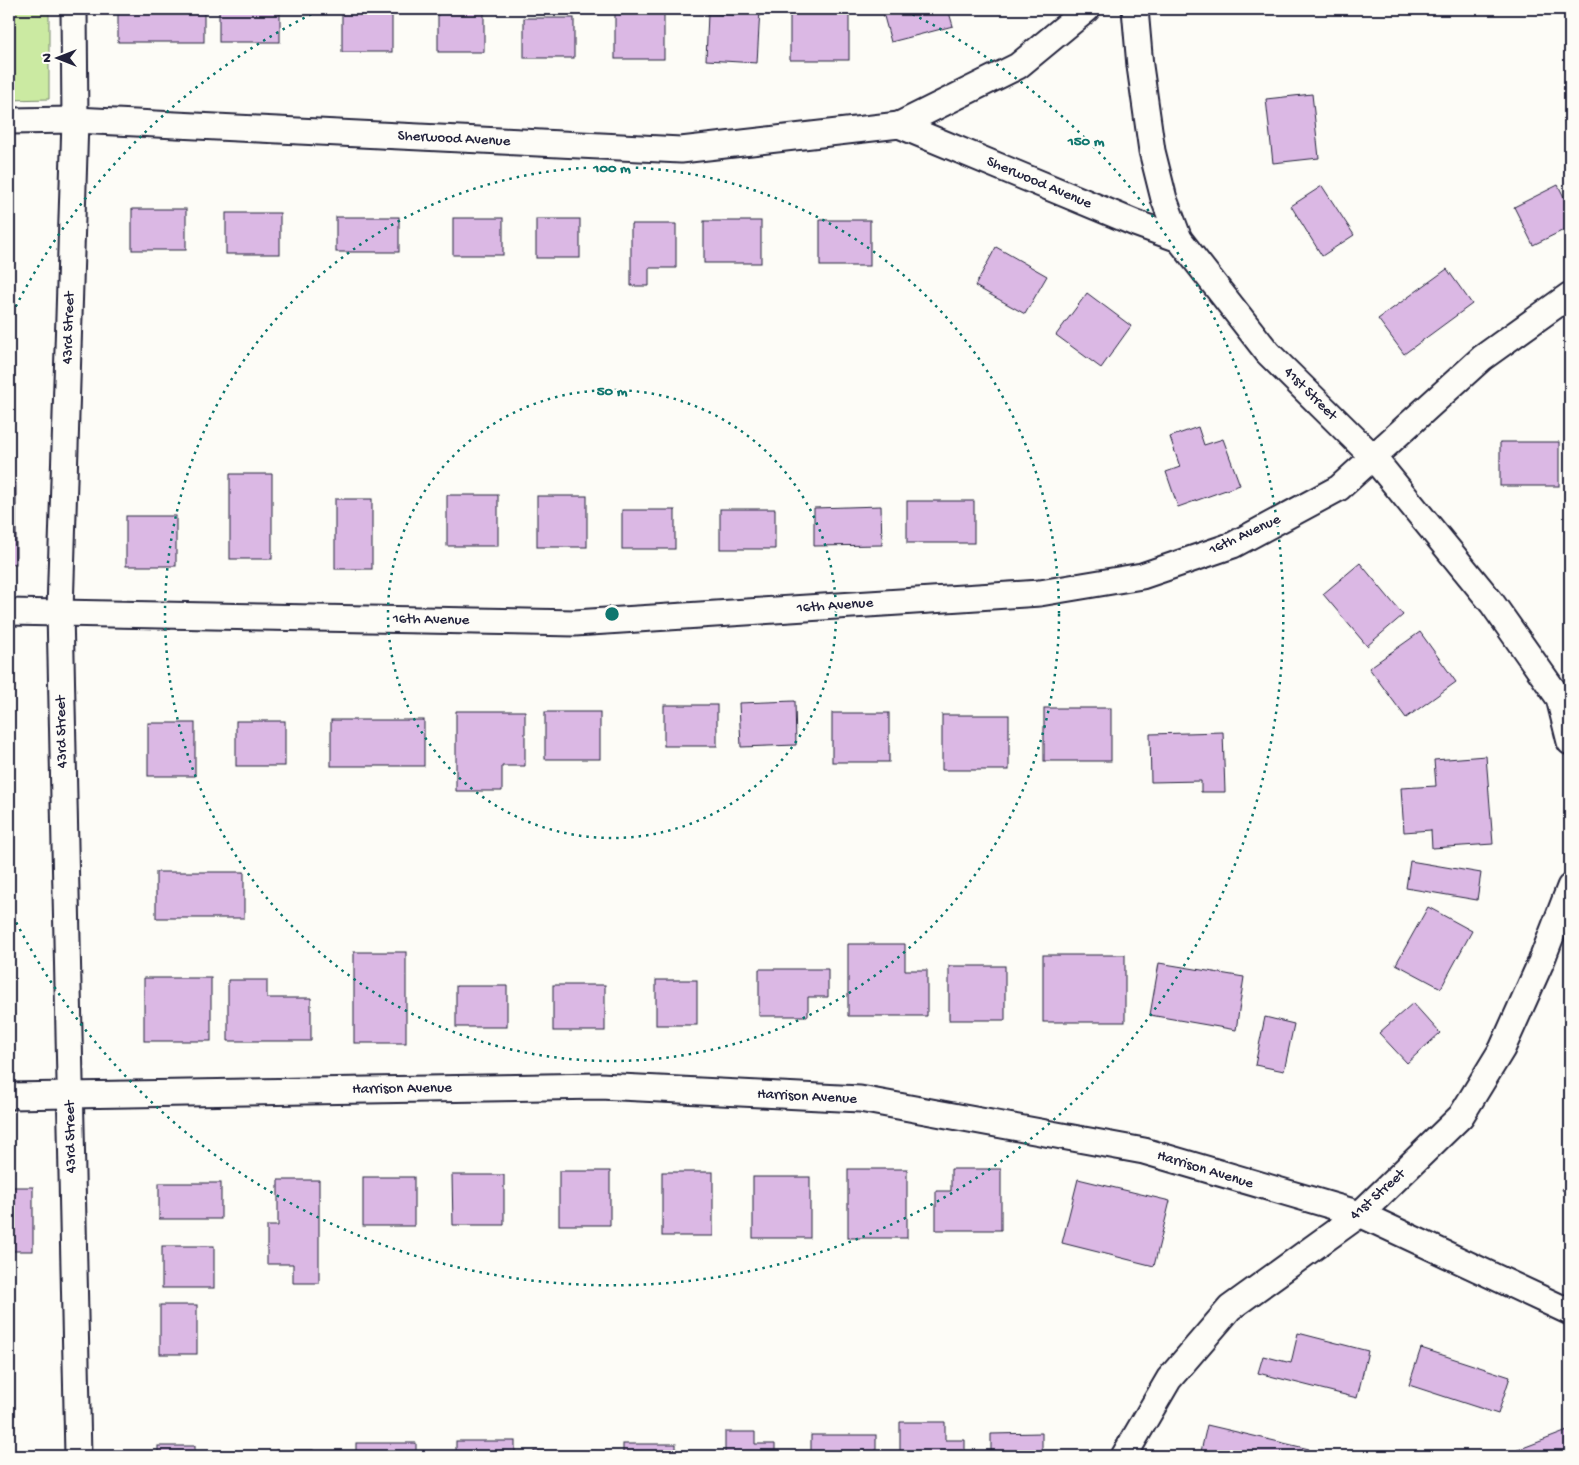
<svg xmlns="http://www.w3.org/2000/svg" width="1579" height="1465" viewBox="0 0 1579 1465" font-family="'Gochi Hand',sans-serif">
<rect width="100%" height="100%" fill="#fdfcf7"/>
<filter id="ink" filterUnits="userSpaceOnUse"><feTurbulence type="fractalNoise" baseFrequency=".02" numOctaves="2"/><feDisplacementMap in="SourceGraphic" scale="10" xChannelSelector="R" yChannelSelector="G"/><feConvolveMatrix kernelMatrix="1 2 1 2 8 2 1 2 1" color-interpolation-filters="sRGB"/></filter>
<g filter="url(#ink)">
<polygon fill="#cbeaa2" stroke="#76866e" points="9,9 49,9 49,99 9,100"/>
<g fill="#dbb8e4" stroke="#22223b">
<rect x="118" y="9" width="86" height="33"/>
<rect x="219" y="9" width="61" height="33"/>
<rect x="342" y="9" width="50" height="43"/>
<rect x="438" y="9" width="46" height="43"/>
<polygon points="736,9 760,9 757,63 706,60 708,14 736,15"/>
<polygon points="882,9 948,9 953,26 891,42"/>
<rect x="615" y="10" width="49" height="49"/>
<rect x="790" y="10" width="59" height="50"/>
<rect x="524" y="18" width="50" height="40"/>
<polygon points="1312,94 1319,158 1273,163 1266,99"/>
<polygon points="1558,185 1570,209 1570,227 1533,245 1514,207"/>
<polygon points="1322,186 1354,235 1322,256 1291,206"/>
<rect x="132" y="209" width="54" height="41"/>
<rect x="226" y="213" width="54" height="41"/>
<rect x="336" y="217" width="63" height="35"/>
<rect x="453" y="218" width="50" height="37"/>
<rect x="536" y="219" width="44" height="39"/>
<rect x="820" y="220" width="50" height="46"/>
<rect x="704" y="221" width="57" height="42"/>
<polygon points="631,224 676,224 676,268 649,268 649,286 631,286"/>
<polygon points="996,247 1047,276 1025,314 975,286"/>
<polygon points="1447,269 1472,304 1404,354 1378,319"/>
<polygon points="1087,293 1131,326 1101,368 1056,335"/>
<polygon points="1198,427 1204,445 1223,439 1240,485 1178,507 1166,472 1180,467 1170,437"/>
<rect x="1500" y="442" width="59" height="44"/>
<rect x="230" y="474" width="42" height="85"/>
<rect x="9" y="483" width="7" height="81"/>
<rect x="447" y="495" width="51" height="51"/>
<rect x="537" y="496" width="50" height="51"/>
<rect x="335" y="499" width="37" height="70"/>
<rect x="907" y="501" width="67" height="42"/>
<polygon points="881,506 882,545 814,546 814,508"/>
<rect x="720" y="509" width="55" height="40"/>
<rect x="622" y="510" width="53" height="39"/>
<rect x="126" y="516" width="50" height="50"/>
<polygon points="1360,563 1403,615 1367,646 1323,594"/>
<polygon points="1420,632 1456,682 1406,718 1369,668"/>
<polygon points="795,701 796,745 741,747 739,703"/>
<rect x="664" y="705" width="53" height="41"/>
<rect x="1044" y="708" width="67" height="53"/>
<polygon points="456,711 525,711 525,766 502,766 502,791 456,791"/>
<rect x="545" y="712" width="55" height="47"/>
<rect x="832" y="713" width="57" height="49"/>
<rect x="942" y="715" width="67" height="55"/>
<rect x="331" y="720" width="93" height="46"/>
<rect x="236" y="721" width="49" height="45"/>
<rect x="148" y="723" width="47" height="53"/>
<polygon points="1223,732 1225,792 1201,792 1201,781 1151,782 1150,734"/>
<polygon points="1486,756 1493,844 1432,848 1431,830 1404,832 1401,788 1436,786 1434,760"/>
<polygon points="1410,861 1481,873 1477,900 1406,888"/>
<rect x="156" y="872" width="88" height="46"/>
<polygon points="1428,907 1472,931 1441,988 1396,964"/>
<polygon points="848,944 905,944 905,970 927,970 927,1016 848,1016"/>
<rect x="354" y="952" width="52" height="91"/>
<rect x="1043" y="955" width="82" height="67"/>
<polygon points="1159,963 1244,977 1236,1030 1150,1015"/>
<rect x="949" y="966" width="56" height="54"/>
<polygon points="759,969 828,969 828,997 808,997 808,1016 759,1016"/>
<rect x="144" y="978" width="67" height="63"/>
<polygon points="228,980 267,980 267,998 311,998 311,1041 228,1041"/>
<rect x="656" y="980" width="41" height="45"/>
<rect x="553" y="985" width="52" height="46"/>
<rect x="456" y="986" width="51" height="41"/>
<polygon points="1413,1003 1440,1033 1407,1063 1379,1033"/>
<polygon points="1265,1017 1294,1024 1284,1071 1255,1065"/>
<rect x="848" y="1169" width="59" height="69"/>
<polygon points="951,1169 1001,1169 1001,1230 936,1230 936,1191 951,1191"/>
<rect x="559" y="1171" width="51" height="54"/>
<rect x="662" y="1172" width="51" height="64"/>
<polygon points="452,1175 504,1175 504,1225 453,1225"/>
<polygon points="1570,1175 1570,1194 1562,1190"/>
<rect x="363" y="1177" width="51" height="49"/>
<rect x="753" y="1177" width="57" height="61"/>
<polygon points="1078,1179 1170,1201 1154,1266 1062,1243"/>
<polygon points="278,1180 319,1180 319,1283 293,1283 293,1264 267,1264 267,1226 278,1226"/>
<rect x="159" y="1183" width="62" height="36"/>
<rect x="9" y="1187" width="24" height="64"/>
<rect x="162" y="1246" width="52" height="42"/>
<rect x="160" y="1305" width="37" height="49"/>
<polygon points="1298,1333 1368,1351 1357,1398 1258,1373 1263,1356 1291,1363"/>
<polygon points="1421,1348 1510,1377 1498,1414 1409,1385"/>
<polygon points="900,1422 945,1422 945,1440 965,1440 965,1456 900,1456"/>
<polygon points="1207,1425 1309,1449 1307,1456 1200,1456"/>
<polygon points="1570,1430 1570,1456 1517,1456 1515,1451"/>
<polygon points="725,1432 755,1432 755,1444 775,1444 775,1456 725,1456"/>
<polygon points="1042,1433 1042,1456 991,1456 991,1434"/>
<rect x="811" y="1435" width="65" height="21"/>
<rect x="456" y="1441" width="59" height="15"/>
<rect x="356" y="1443" width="60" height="13"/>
<rect x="623" y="1444" width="53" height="12"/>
<rect x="158" y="1446" width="37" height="10"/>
<rect x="276" y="1450" width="37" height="6"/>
<rect x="534" y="1451" width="62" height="5"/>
</g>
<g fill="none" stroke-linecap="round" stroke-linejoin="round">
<defs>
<g id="minor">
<polyline points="74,9 75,120 60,611 78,1456"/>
<polyline points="1135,9 1140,66 1152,151 1164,199 1179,239 1268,353 1372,456 1492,603 1559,698 1570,742"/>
<polyline points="9,121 75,120 681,150 899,125 1135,223 1179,239"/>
<polyline points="899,125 1018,66 1087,9"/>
<polyline points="9,612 575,623 1040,593 1142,576 1233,545 1339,488 1482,358 1570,295"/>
<polyline points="9,1096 600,1086 860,1099 1144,1151 1360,1214 1570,1312"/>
<polyline points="1124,1456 1169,1379 1230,1308 1360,1214 1461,1116 1502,1049 1541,962 1570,887"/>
</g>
</defs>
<use href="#minor" stroke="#22223b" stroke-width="29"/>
<use href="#minor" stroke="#fdfcf7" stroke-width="25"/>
</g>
</g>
<g fill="none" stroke="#0f766e" stroke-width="2.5" stroke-dasharray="2.5 5">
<circle cx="612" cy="614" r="224"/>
<circle cx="612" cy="614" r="447"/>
<path d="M9 320A671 671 0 0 1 318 11M906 11A671 671 0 1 1 9 908"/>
</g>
<g text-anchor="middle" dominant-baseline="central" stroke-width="5" stroke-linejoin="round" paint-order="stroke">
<g font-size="15" fill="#22223b" stroke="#fdfcf7">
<text transform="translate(454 139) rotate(3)">Sherwood Avenue</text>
<text transform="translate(1039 183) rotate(23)">Sherwood Avenue</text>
<text transform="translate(69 328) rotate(-88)">43rd Street</text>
<text transform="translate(1310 394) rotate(45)">41st Street</text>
<text transform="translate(1245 535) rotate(-25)">16th Avenue</text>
<text transform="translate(835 606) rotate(-4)">16th Avenue</text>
<text transform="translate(431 620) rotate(1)">16th Avenue</text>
<text transform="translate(62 732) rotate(-91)">43rd Street</text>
<text transform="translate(402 1089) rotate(-1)">Harrison Avenue</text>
<text transform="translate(807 1097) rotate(3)">Harrison Avenue</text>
<text transform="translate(71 1137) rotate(-91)">43rd Street</text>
<text transform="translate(1205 1170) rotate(17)">Harrison Avenue</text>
<text transform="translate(1378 1195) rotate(-42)">41st Street</text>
</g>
</g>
<circle cx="612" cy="614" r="8" fill="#0f766e" stroke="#fdfcf7" stroke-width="2.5"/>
<g font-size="15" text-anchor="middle" font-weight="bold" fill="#0f766e" stroke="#fdfcf7" stroke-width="5" stroke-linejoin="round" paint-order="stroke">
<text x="1086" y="145">150 m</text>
<text x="612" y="172">100 m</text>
<text x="612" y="395">50 m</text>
</g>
<rect width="1579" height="1465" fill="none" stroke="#fdfcf7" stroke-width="30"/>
<rect x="15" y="15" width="1549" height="1435" fill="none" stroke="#22223b" stroke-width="2" filter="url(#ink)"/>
<g transform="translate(58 58) rotate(270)" stroke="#fdfcf7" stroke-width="4" paint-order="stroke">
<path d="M0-4L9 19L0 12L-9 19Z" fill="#22223b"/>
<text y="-8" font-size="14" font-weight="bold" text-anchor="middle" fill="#22223b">N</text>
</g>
</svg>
